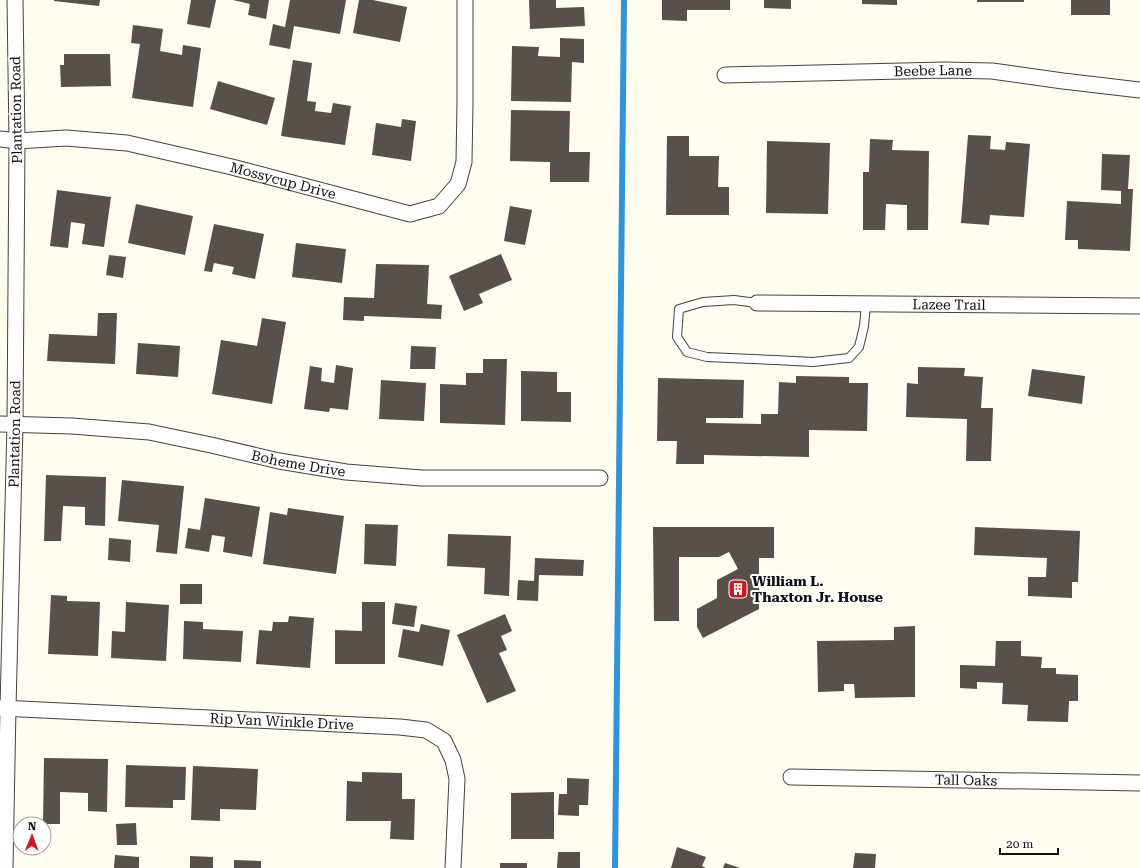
<svg xmlns="http://www.w3.org/2000/svg" width="1140" height="868" viewBox="0 0 1140 868" font-family="'Roboto Serif',serif">
<rect width="100%" height="100%" fill="#fffcf0"/>
<g fill="none" stroke-linecap="round" stroke-linejoin="round">
<polyline stroke="#3294d8" stroke-width="6" points="615,868 624,0"/>
</g>
<g fill="#58504a">
<polygon points="54,0 100,0 99,6 54,1"/>
<polygon points="191,0 216,0 210,28 187,24"/>
<polygon points="233,0 269,0 266,19 248,15 250,4"/>
<polygon points="290,0 346,0 340,34 294,26 290,49 269,45 273,24 285,27"/>
<polygon points="359,0 373,0 407,7 400,42 353,33"/>
<polygon points="529,0 556,0 556,8 584,7 585,26 530,29"/>
<polygon points="662,0 730,0 730,10 687,10 687,21 662,20"/>
<polygon points="764,0 791,0 791,9 764,8"/>
<polygon points="862,0 897,0 897,5 862,4"/>
<rect x="977" y="0" width="47" height="2"/>
<rect x="1071" y="0" width="39" height="15"/>
<polygon points="133,25 163,29 160,51 182,55 183,45 201,48 193,107 132,98 140,44 131,43"/>
<polygon points="560,38 584,39 584,63 572,62 571,102 511,101 512,46 539,47 538,56 560,57"/>
<polygon points="64,54 110,54 111,86 61,87 60,65 64,65"/>
<polygon points="293,60 312,63 307,101 316,102 315,111 331,113 333,103 351,106 345,145 281,136"/>
<polygon points="218,81 275,98 267,125 210,109"/>
<polygon points="511,110 570,111 569,152 590,152 589,182 550,182 550,162 510,161"/>
<polygon points="402,119 416,121 411,161 372,155 376,123 401,127"/>
<polygon points="968,135 991,136 990,149 1005,150 1006,142 1030,144 1024,217 990,215 989,225 961,223"/>
<polygon points="667,136 689,136 689,156 719,156 718,187 729,187 729,215 666,215"/>
<polygon points="870,139 893,140 892,150 929,151 928,230 907,230 907,205 886,204 885,230 863,230 863,172 869,172"/>
<polygon points="767,141 830,143 828,214 766,213"/>
<polygon points="1102,154 1130,155 1128,189 1133,189 1130,251 1078,249 1078,240 1065,240 1067,201 1121,204 1121,191 1101,190"/>
<polygon points="57,190 111,197 104,247 82,244 85,224 71,222 68,248 50,246"/>
<polygon points="136,204 193,216 185,255 128,243"/>
<polygon points="510,206 532,210 525,245 504,241"/>
<polygon points="214,224 264,234 255,279 232,274 234,267 214,263 212,272 204,271"/>
<polygon points="296,243 346,249 342,283 292,277"/>
<polygon points="501,254 512,280 479,294 483,303 464,311 449,276"/>
<polygon points="109,255 126,257 123,278 106,275"/>
<polygon points="376,264 429,265 427,304 442,305 441,319 364,316 364,321 343,320 344,297 374,298"/>
<polygon points="98,313 117,313 115,364 47,361 49,334 97,336"/>
<polygon points="262,318 286,322 272,404 212,394 221,340 257,346"/>
<polygon points="138,343 180,346 178,377 136,374"/>
<polygon points="411,346 436,347 435,369 410,369"/>
<polygon points="483,359 507,359 505,425 440,423 440,384 466,385 466,373 483,373"/>
<polygon points="336,365 353,368 348,410 330,408 329,412 304,409 310,366 322,368 321,381 334,383"/>
<polygon points="918,367 965,368 964,376 983,377 981,408 993,408 991,461 966,461 967,419 906,417 907,383 918,384"/>
<polygon points="1032,369 1085,376 1082,404 1028,396"/>
<polygon points="521,371 557,372 557,392 571,392 571,422 521,421"/>
<polygon points="796,376 849,377 849,383 868,383 867,431 809,430 809,457 704,455 704,464 676,464 677,441 657,441 658,378 744,380 743,418 706,418 706,423 761,424 761,414 778,414 779,382 796,383"/>
<polygon points="381,380 426,383 424,421 379,419"/>
<polygon points="46,475 106,477 105,526 85,525 85,507 63,506 61,541 44,541"/>
<polygon points="122,480 184,486 177,554 156,552 159,525 118,521"/>
<polygon points="205,498 260,507 252,557 223,552 225,537 212,535 209,552 185,548 188,528 200,530"/>
<polygon points="288,508 344,516 336,574 263,564 270,512 287,515"/>
<polygon points="365,524 398,525 396,566 364,564"/>
<polygon points="653,527 774,527 774,558 759,558 759,609 703,638 697,627 697,609 717,598 717,580 738,569 729,552 719,557 679,557 679,621 654,621"/>
<polygon points="975,527 1080,531 1078,582 1072,582 1072,598 1028,596 1028,577 1046,577 1047,558 974,555"/>
<polygon points="448,534 511,536 509,596 484,594 485,568 447,566"/>
<polygon points="109,538 131,540 130,562 108,560"/>
<polygon points="535,558 584,560 583,576 539,575 538,601 517,600 518,580 534,581"/>
<rect x="180" y="584" width="22" height="20"/>
<polygon points="51,595 67,596 67,601 100,602 98,656 48,654"/>
<polygon points="126,602 169,605 166,661 111,658 112,631 125,632"/>
<polygon points="362,602 385,602 385,664 335,664 335,630 362,631"/>
<polygon points="395,603 417,606 414,627 392,624"/>
<polygon points="505,614 512,631 501,636 507,650 499,653 516,691 487,703 457,635"/>
<polygon points="289,616 314,618 310,668 256,664 259,630 272,631 273,622 288,622"/>
<polygon points="184,621 203,622 203,629 243,631 241,662 183,659"/>
<polygon points="421,624 450,630 443,666 398,657 403,629 419,632"/>
<polygon points="915,626 915,697 855,698 854,684 844,684 844,691 818,692 817,641 894,640 894,627"/>
<polygon points="996,641 1021,641 1021,656 1042,657 1041,668 1056,668 1056,674 1078,675 1078,701 1069,701 1068,722 1027,721 1028,705 1002,704 1003,683 977,682 977,689 960,688 960,665 995,666"/>
<polygon points="44,758 108,759 107,812 88,811 88,793 60,792 60,824 43,824"/>
<polygon points="126,765 186,767 185,800 173,800 173,808 125,807"/>
<polygon points="193,766 258,769 256,810 220,809 220,821 191,820"/>
<polygon points="362,772 402,773 402,799 415,799 414,840 390,839 391,821 346,821 347,781 362,782"/>
<polygon points="567,778 589,779 588,805 579,805 579,816 558,815 559,794 567,794"/>
<polygon points="554,792 554,839 511,839 511,793"/>
<polygon points="136,823 137,845 117,845 116,824"/>
<polygon points="677,847 706,857 702,866 706,868 671,868"/>
<polygon points="558,852 580,852 580,868 557,868"/>
<polygon points="855,853 876,854 875,868 853,868"/>
<polygon points="115,855 139,857 139,868 114,868"/>
<polygon points="190,856 213,857 213,868 190,868"/>
<polygon points="234,860 261,861 261,868 234,868"/>
<rect x="500" y="863" width="27" height="5"/>
<polygon points="725,863 740,868 723,868"/>
</g>
<g fill="none" stroke-linecap="round" stroke-linejoin="round">
<defs>
<polyline id="service" points="757,303 734,300 703,302 679,309 677,337 687,352 707,357 775,360 813,362 849,358 859,347 864,326 866,304"/>
<g id="minor">
<path id="s1" d="M 725,75 L 945,70 L 992,71 L 1063,81 L 1140,90"/>
<path id="s2" d="M 0,139 L 17,141 L 66,138 L 127,143 L 232,167 L 410,214 L 439,206 L 458,184 L 464,162 L 465,102 L 465,0"/>
<path id="s3" d="M 757,303 L 1140,306"/>
<path id="s4" d="M 0,424 L 72,426 L 149,432 L 211,445 L 279,461 L 346,472 L 422,478 L 600,478"/>
<path id="s5" d="M 0,708 L 400,727 L 426,730 L 444,741 L 453,760 L 457,779 L 453,868"/>
<path id="s6" d="M 791,777 L 1140,783"/>
<path id="s7" d="M 5,868 L 8,708 L 15,424 L 17,141 L 15,0"/>
</g>
</defs>
<use href="#service" stroke="#424242" stroke-width="10"/>
<use href="#minor" stroke="#424242" stroke-width="17"/>
<use href="#service" stroke="#fff" stroke-width="8"/>
<use href="#minor" stroke="#fff" stroke-width="15"/>
</g>
<defs>
<symbol id="building-square" viewBox="-11 -11 22 22"><rect x="-9" y="-9" width="18" height="18" rx="4" fill="#ca1b22" stroke="#fff"/><path d="M-4-6H4V6H1V3H-1V6H-4ZM-2.5-4.3h1.7v1.8h-1.7ZM.8-4.3h1.7v1.8H.8ZM-2.5-1h1.7V.8h-1.7ZM.8-1h1.7V.8H.8Z" fill="#fff"/></symbol>
</defs>
<g fill-rule="evenodd">
<use href="#building-square" x="727" y="578" width="22" height="22"/>
</g>
<g text-anchor="middle" dominant-baseline="central" stroke-width="4" stroke-linejoin="round" paint-order="stroke">
<g font-size="14" fill="#0f0f0f" stroke="#fff">
<text stroke="none"><textPath href="#s1" startOffset="208">Beebe Lane</textPath></text>
<text transform="translate(16 110) rotate(-91)">Plantation Road</text>
<text stroke="none"><textPath href="#s2" startOffset="288">Mossycup Drive</textPath></text>
<text stroke="none"><textPath href="#s3" startOffset="192">Lazee Trail</textPath></text>
<text stroke="none"><textPath href="#s7" startOffset="434">Plantation Road</textPath></text>
<text stroke="none"><textPath href="#s4" startOffset="302">Boheme Drive</textPath></text>
<text stroke="none"><textPath href="#s5" startOffset="282">Rip Van Winkle Drive</textPath></text>
<text stroke="none"><textPath href="#s6" startOffset="175">Tall Oaks</textPath></text>
</g>
<g font-size="14" font-weight="bold" fill="#0f0f0f" stroke="#fff" text-anchor="start">
<text x="752" y="581">William L.<tspan x="752" dy="16">Thaxton Jr. House</tspan></text>
</g>
</g>
<g transform="translate(32 836) rotate(1)"><circle r="19" fill="#ffffff" stroke="#9f9f9f"/>
<path d="M0-3L7 15L0 10L-7 15Z" fill="#ca1b22"/>
<text y="-6" font-size="11" font-weight="bold" text-anchor="middle" fill="#0f0f0f">N</text>
</g>
<path d="M1000 848v6h58v-6" fill="none" stroke="#0f0f0f" stroke-width="2"/>
<text x="1006" y="848" font-size="12" fill="#0f0f0f" stroke="#ffffff" stroke-width="3" paint-order="stroke">20 m</text>
</svg>
